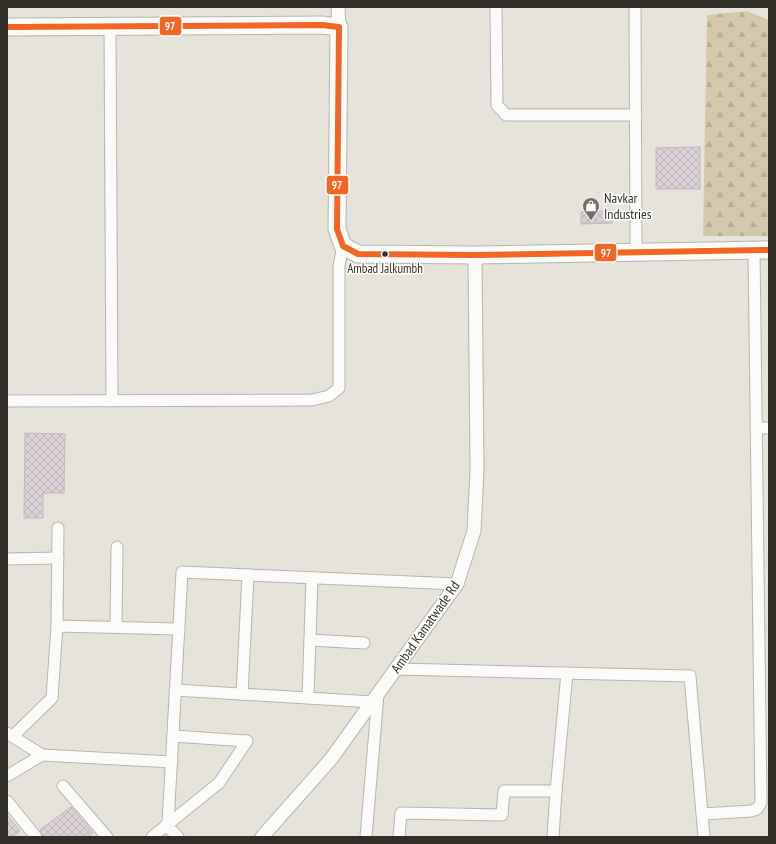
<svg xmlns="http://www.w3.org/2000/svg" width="776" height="844" viewBox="0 0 776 844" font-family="'PT Sans Narrow',sans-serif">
<defs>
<pattern id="forest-firs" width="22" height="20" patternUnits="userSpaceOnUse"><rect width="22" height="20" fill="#d3c9aa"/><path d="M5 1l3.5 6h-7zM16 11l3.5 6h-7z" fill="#b6ad92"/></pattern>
<pattern id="building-cross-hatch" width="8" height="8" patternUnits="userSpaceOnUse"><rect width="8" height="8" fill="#dad0d6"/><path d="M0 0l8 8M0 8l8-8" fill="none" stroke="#bcb3b8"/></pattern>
</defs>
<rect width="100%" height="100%" fill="#e6e3da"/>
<polygon fill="url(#forest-firs)" points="747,11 769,20 769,236 703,236 707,15"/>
<g fill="url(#building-cross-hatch)" stroke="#bcb9b7">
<polygon points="700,147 700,189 656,189 656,148"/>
<polygon points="612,211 612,223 581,224 581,212"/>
<polygon points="25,433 65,434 64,493 43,493 43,518 24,518"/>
<polygon points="71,807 93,833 87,837 43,837 40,830"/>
<polygon points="7,815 20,831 13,837 7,837"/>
</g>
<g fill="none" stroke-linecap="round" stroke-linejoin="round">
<defs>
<g id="minor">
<polyline points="496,7 497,105 506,115 636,115"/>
<polyline points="635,7 636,253"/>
<polyline points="110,27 112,401"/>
<polyline points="7,401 312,400 329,396 339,388 339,266 343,246"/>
<polyline points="756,428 769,428"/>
<polyline points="7,559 58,558"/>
<polyline points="57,626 58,528"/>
<polyline points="116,627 117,547"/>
<polyline points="310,640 364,643"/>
<polyline points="396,669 690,676 704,837"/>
<polyline points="175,690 373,702"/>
<polyline points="242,694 248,575"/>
<polyline points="308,698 312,578"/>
<polyline points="7,733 42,755"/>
<polyline points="13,736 52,698 57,626 179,629"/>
<polyline points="173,736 247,741"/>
<polyline points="7,776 42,755 172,762"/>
<polyline points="63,786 107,837"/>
<polyline points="7,801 36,837"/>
<polyline points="703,814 751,811 757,809 761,803 754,250"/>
<polyline points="168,823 182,572 457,584"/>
<polyline points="166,825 178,837"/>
<polyline points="152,837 219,783 247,741"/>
<polyline points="366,837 378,694"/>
<polyline points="399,837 401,813 502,815 504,791 556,791 567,673"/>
<polyline points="553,837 556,791"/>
</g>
<g id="tertiary">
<polyline points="338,7 339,27"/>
<polyline points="262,837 331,759 457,584 474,531 477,470 475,255"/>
</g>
<polyline id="primary" points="7,27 322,25 339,27 337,229 343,246 358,254 475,255 769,250"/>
</defs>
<use href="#minor" stroke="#b7b4ad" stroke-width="13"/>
<use href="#tertiary" stroke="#b7b4ad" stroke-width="15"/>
<use href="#primary" stroke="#b7b4ad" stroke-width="19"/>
<use href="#minor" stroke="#fbfbf9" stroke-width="11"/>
<use href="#tertiary" stroke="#fbfbf9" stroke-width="13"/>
<use href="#primary" stroke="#fbfbf9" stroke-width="17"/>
<defs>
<polyline id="bus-1" points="7,27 322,25 339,27 337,229 343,246 358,254 475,255 769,250"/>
</defs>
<use href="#bus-1" stroke="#fff" stroke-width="9"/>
<use href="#bus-1" stroke="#f26522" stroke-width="6"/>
</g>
<defs>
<symbol id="shop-pin" viewBox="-11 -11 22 30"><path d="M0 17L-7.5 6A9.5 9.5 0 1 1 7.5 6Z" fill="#716e66" stroke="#fff"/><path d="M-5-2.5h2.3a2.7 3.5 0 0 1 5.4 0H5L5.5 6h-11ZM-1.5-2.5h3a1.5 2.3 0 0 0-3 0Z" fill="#fff"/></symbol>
</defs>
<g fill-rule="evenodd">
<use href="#shop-pin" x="581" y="196" width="20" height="27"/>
</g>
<circle fill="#322f28" stroke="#fff" stroke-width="1.5" cx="385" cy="254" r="3.5"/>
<g text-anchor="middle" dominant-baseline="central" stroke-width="3" stroke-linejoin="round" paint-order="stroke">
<g font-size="13" fill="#322f28" stroke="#fff">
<text x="385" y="268">Ambad Jalkumbh</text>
</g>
<g font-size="14" fill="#322f28" stroke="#fff" text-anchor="start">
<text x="604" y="198">Navkar<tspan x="604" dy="16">Industries</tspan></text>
</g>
<g font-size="14" fill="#322f28" stroke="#fff">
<text transform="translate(425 627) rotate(-55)">Ambad Kamatwade Rd</text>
</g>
</g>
<g stroke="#fff" stroke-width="1.5">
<rect x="159" y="16" width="23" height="20" rx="4" fill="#f26522"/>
<rect x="326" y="175" width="23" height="20" rx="4" fill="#f26522"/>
<rect x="594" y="243" width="23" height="19" rx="4" fill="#f26522"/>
</g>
<g font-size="11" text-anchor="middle" font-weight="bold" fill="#fff">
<text x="170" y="30">97</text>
<text x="337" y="189">97</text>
<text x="606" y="257">97</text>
</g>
<rect width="776" height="844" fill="none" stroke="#322f28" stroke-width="16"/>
</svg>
